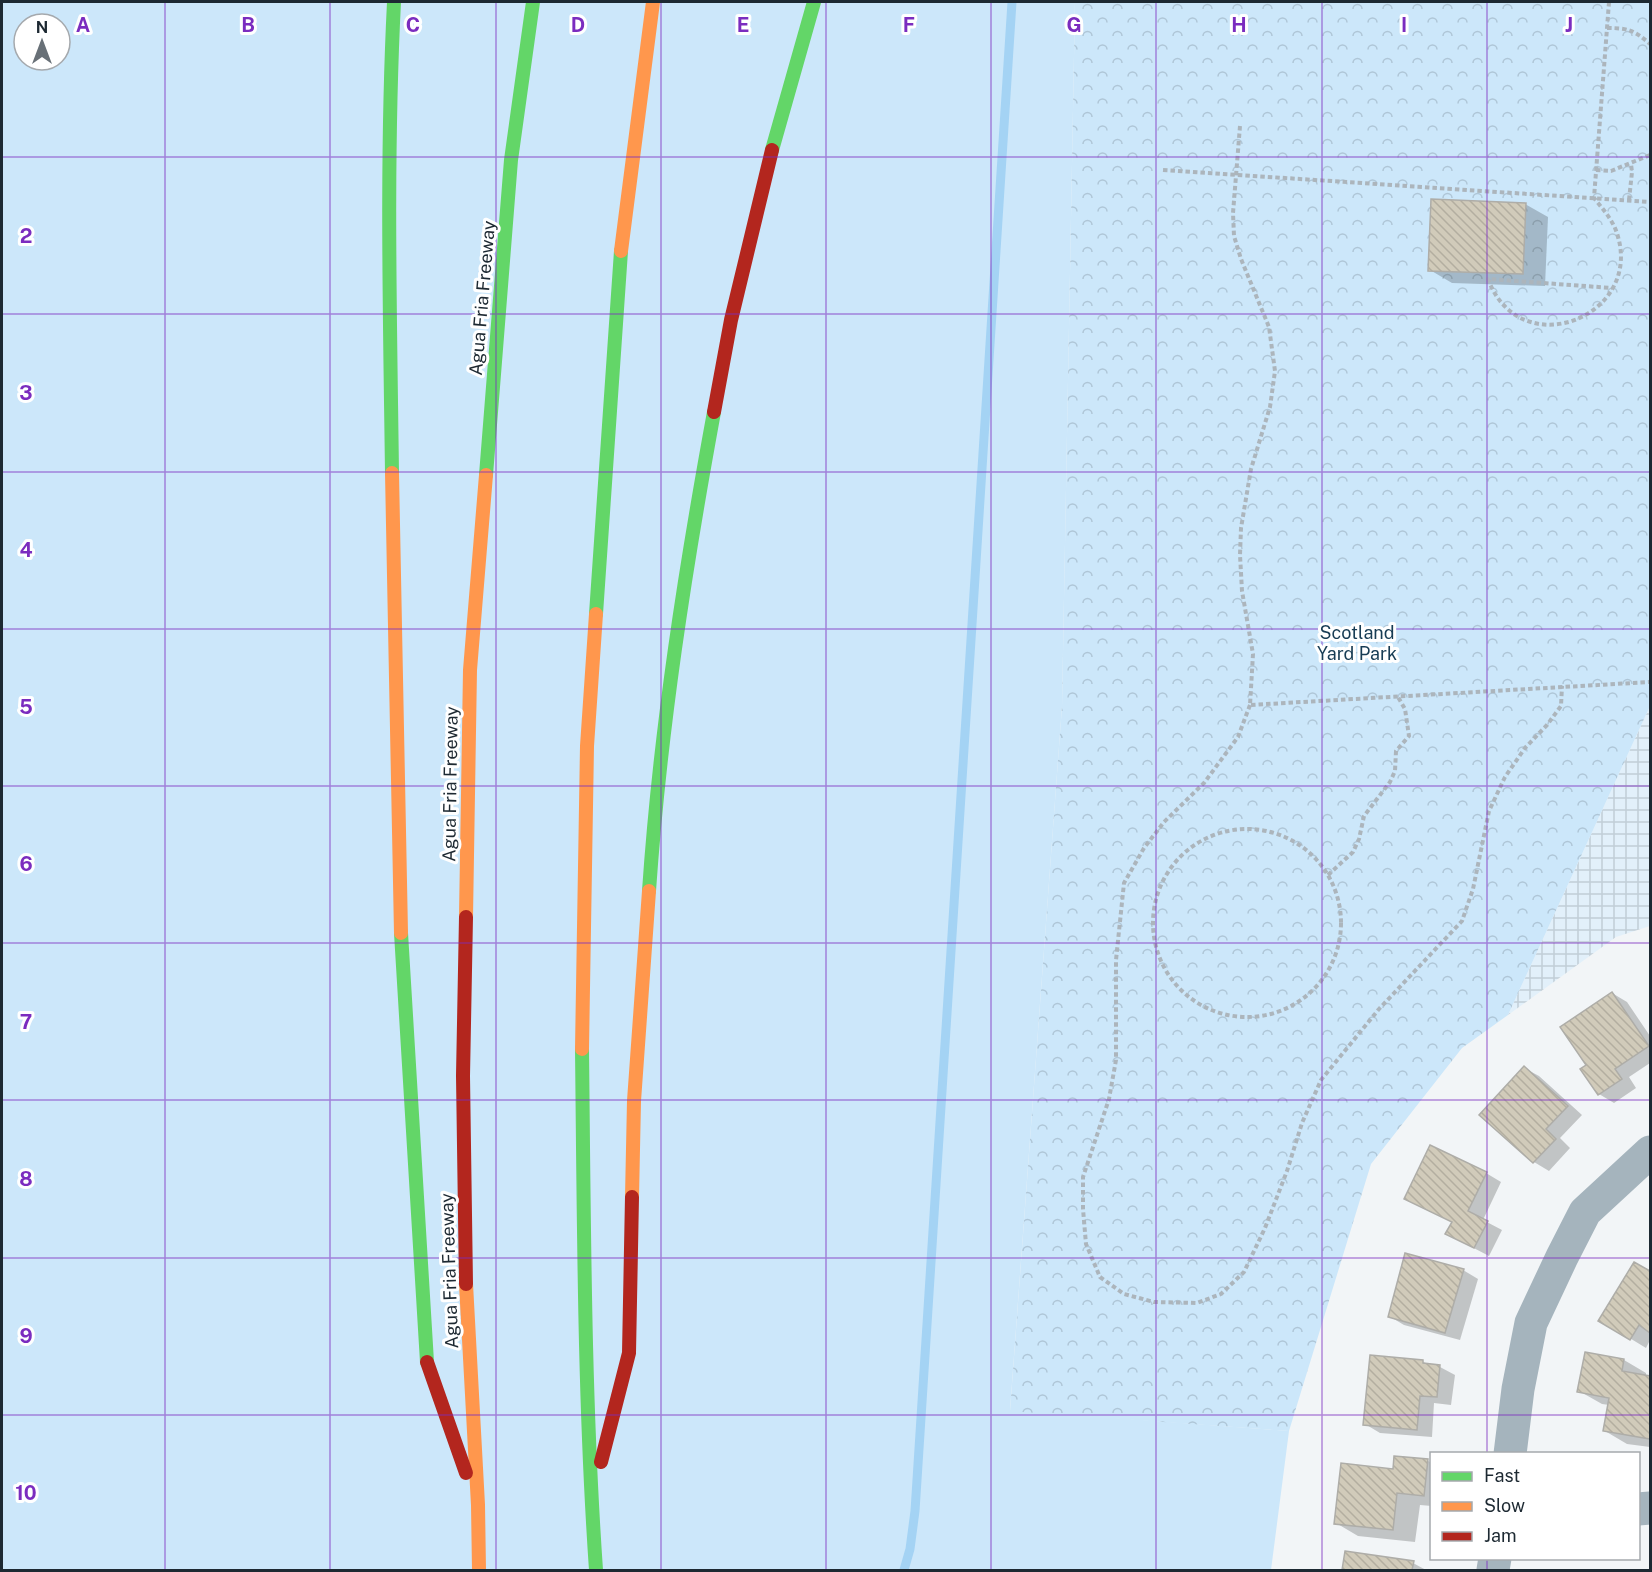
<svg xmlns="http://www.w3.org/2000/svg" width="1652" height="1572" viewBox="0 0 1652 1572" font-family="'Public Sans',sans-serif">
<defs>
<pattern id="industrial-grid" width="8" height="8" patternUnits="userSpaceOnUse" patternTransform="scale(1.5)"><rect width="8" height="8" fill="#e2f0fa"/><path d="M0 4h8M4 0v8" fill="none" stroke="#c1ced7"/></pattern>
<pattern id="park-crowns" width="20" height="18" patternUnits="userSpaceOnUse" patternTransform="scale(1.5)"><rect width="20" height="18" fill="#cce7fa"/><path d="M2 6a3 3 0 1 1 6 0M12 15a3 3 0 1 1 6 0" fill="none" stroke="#afc6d7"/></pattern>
<pattern id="building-back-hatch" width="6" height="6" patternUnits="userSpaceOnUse" patternTransform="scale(1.5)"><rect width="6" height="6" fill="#d1cbba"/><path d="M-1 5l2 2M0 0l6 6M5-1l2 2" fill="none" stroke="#b3aea0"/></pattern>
</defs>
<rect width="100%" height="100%" fill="#f2f5f7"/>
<polygon fill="url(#industrial-grid)" points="1650,706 1650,926 1616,937 1508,1015"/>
<path fill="#cce7fa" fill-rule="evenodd" d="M 2,2 L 1075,2 L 1062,706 L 1010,1410 L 1289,1431 L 1271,1570 L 2,1570 ZM 24,24 L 60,24 L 60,60 L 24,60 Z"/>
<polygon fill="url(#park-crowns)" points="1075,2 1650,2 1650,706 1508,1015 1462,1048 1371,1164 1289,1431 1010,1411 1062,706"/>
<g fill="#0003">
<polygon points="1525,204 1548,217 1545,286 1452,283 1430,270"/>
<polygon points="1612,993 1627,1002 1650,1036 1650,1063 1629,1077 1636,1088 1614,1103 1599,1094 1588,1065"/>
<polygon points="1524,1068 1539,1076 1582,1115 1560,1138 1570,1148 1549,1171 1534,1162 1482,1115"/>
<polygon points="1486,1173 1501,1182 1483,1220 1502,1230 1489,1256 1447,1234"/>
<polygon points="1635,1264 1650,1273 1650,1340 1646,1348 1600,1320"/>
<polygon points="1463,1270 1478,1279 1460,1340 1404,1325 1389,1316"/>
<polygon points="1586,1353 1624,1360 1646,1373 1646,1376 1650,1377 1650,1447 1627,1444 1605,1431 1609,1405 1602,1404 1579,1391"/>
<polygon points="1422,1361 1429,1365 1440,1367 1455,1375 1451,1405 1434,1403 1432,1437 1380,1433 1365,1424"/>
<polygon points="1396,1458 1428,1461 1432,1463 1432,1506 1420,1505 1415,1542 1358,1536 1336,1523 1394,1471"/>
<polygon points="1346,1553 1413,1563 1426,1570 1344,1570"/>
</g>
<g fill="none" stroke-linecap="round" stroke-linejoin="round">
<polyline stroke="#a4d3f4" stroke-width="9" points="904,1570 910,1549 915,1511 1012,2"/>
</g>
<g fill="url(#building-back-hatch)" stroke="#aeada8" stroke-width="1.5">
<polygon points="1431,199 1526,203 1523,274 1428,271"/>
<polygon points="1612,992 1649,1046 1615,1069 1622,1079 1598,1095 1580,1069 1586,1065 1560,1027"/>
<polygon points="1524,1066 1568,1106 1546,1129 1556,1139 1533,1163 1479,1115"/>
<polygon points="1430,1145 1487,1172 1468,1211 1488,1221 1474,1248 1445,1234 1452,1222 1404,1199"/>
<polygon points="1405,1253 1464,1269 1445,1333 1388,1317"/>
<polygon points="1634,1262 1650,1271 1650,1333 1639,1325 1630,1340 1598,1321"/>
<polygon points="1585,1352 1624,1359 1622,1371 1650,1376 1650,1439 1603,1431 1609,1398 1577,1392"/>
<polygon points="1370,1355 1423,1360 1423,1363 1440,1365 1437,1397 1420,1396 1417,1430 1363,1425"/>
<polygon points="1394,1456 1428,1459 1424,1496 1397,1493 1393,1530 1334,1524 1341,1463 1393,1469"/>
<polygon points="1345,1551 1414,1561 1412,1570 1342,1570"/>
</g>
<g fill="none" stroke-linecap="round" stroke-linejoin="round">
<g stroke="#acb5bc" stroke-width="4" stroke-dasharray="4.5 3" stroke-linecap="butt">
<path d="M 1609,2 L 1594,198 C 1602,208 1610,217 1615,228 C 1650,314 1521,368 1488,279 L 1612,288"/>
<path d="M 1607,28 C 1628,28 1634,30 1650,44"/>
<polyline points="1240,126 1233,213 1234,236 1241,259 1269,327 1275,371 1270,407 1251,469 1241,528 1240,555 1242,591 1253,654 1250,705 1650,682"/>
<polyline points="1163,170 1650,202"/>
<polyline points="1596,170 1611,171 1650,155"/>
<polyline points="1629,200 1632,172 1631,164"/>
<polyline points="1250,705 1238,737 1204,783 1164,822 1144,848 1124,883 1116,960 1116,1060 1109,1099 1083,1177 1083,1209 1086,1244 1100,1277 1124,1294 1154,1302 1197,1303 1221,1294 1244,1272 1265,1228 1287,1171 1302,1123 1321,1080 1379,1009 1462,921 1473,889 1489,811 1505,777 1525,748 1547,725 1561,706 1562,686"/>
<circle cx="1247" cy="923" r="94"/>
<polyline points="1328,875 1353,852 1359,839 1364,816 1390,782 1395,771 1396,751 1409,736 1405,709 1398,697"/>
</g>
<g stroke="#a5b4bd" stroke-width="33">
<polyline points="1510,1454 1518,1389 1531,1323 1562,1257 1585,1212 1650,1152"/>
<polyline points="1638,1509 1650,1508"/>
<polyline points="1493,1570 1495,1558"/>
</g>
<g stroke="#63d668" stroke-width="14">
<polyline points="772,150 814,2"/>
<path d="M 392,473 C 390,316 386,159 394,2"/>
<polyline points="486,475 511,160 533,2"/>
<polyline points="596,614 621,251"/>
<path d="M 649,891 C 660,730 685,570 714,412"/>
<polyline points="401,933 427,1362"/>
<path d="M 582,1049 C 584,1223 584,1397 596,1570"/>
</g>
<g stroke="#ff974d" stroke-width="14">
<polyline points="621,251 653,2"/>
<polyline points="392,473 401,933"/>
<polyline points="466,917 470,670 486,475"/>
<polyline points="582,1049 587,746 596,614"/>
<polyline points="632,1197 634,1101 649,891"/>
<polyline points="466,1284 478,1505 479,1570"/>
</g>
<g stroke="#b3261e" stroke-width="14">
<polyline points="714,412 731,320 772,150"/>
<polyline points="466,1284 463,1076 466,917"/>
<polyline points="427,1362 466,1473"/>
<polyline points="601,1462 629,1353 632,1197"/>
</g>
</g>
<path fill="none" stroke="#7b2cbf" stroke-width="1.5" stroke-opacity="0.55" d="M 165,2 L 165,1570M 330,2 L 330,1570M 496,2 L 496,1570M 661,2 L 661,1570M 826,2 L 826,1570M 991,2 L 991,1570M 1156,2 L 1156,1570M 1322,2 L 1322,1570M 1487,2 L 1487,1454M 2,157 L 1650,157M 2,314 L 1650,314M 2,472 L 1650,472M 2,629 L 1650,629M 2,786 L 1650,786M 2,943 L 1650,943M 2,1100 L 1650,1100M 2,1258 L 1650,1258M 2,1415 L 1650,1415M 1487,1558 L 1487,1570"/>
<g text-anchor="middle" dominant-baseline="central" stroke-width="6" stroke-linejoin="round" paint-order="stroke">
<g font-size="18" fill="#1d2932" stroke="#fff">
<text transform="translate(482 298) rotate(-85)">Agua Fria Freeway</text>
<text transform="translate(450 784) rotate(-89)">Agua Fria Freeway</text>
<text transform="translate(449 1271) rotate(-92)">Agua Fria Freeway</text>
</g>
<g font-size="18" fill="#173c54" stroke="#fff">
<text x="1357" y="632">Scotland<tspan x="1357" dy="21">Yard Park</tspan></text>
</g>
</g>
<g font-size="20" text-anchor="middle" font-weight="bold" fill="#7b2cbf" stroke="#fff" stroke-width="6" stroke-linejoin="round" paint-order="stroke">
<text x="83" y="32">A</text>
<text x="248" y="32">B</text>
<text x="413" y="32">C</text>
<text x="578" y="32">D</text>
<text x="743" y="32">E</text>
<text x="909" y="32">F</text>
<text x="1074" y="32">G</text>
<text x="1239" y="32">H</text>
<text x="1404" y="32">I</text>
<text x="1569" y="32">J</text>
<text x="26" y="243">2</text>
<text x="26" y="400">3</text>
<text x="26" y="557">4</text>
<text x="26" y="714">5</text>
<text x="26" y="871">6</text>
<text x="26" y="1029">7</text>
<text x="26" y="1186">8</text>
<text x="26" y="1343">9</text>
<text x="26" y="1500">10</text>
</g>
<rect width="1652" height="1572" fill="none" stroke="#1d2932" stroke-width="6"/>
<rect x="1430" y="1452" width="210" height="108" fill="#ffffff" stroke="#a5a9ad" stroke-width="1.5"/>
<rect x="1442" y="1472" width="30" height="9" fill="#63d668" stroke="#a5a9ad" stroke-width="1.5"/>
<text x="1484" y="1482" font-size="18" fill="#1d2932">Fast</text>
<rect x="1442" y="1502" width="30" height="9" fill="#ff974d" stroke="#a5a9ad" stroke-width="1.5"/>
<text x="1484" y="1512" font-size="18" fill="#1d2932">Slow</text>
<rect x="1442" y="1532" width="30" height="9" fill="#b3261e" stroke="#a5a9ad" stroke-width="1.5"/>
<text x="1484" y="1542" font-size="18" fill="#1d2932">Jam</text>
<g transform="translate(42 42)"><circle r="28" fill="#ffffff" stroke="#a5a9ad" stroke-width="1.5"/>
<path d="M0-4.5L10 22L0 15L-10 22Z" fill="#687077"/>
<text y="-9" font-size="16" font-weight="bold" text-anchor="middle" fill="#1d2932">N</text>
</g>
</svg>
